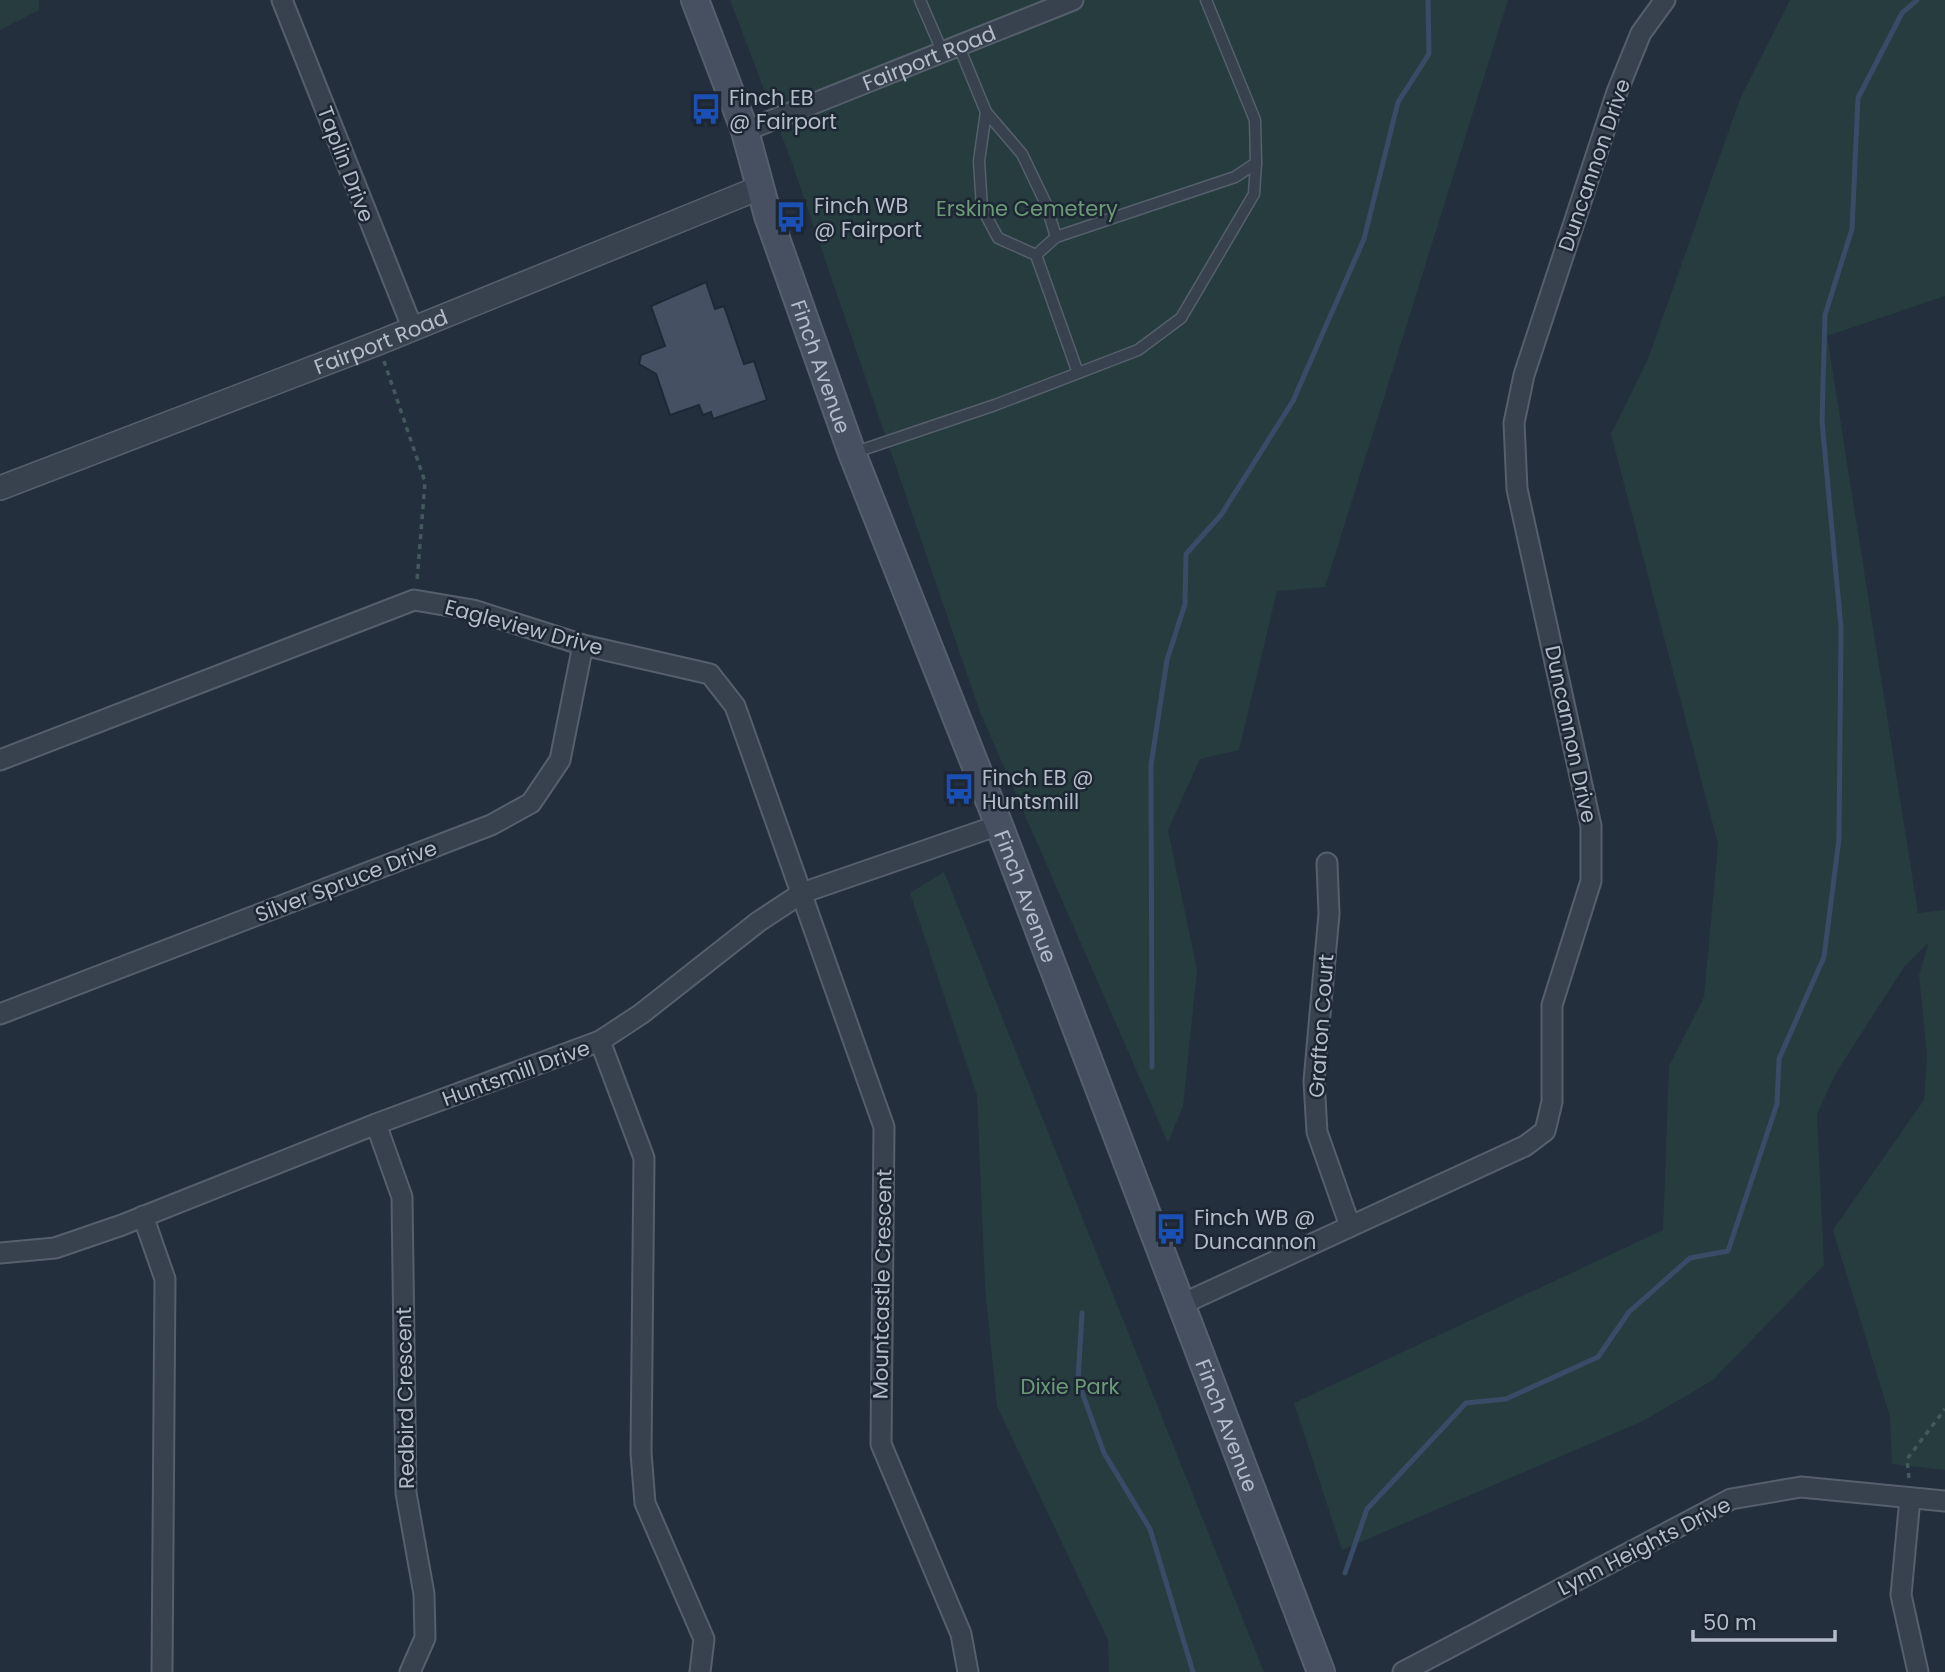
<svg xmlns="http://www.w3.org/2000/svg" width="1945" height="1672" viewBox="0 0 1945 1672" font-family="Poppins,sans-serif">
<rect width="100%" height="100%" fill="#242f3e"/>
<g fill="#263c3f">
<polygon points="0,0 39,0 39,10 0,30"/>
<polygon points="730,0 1508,0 1325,587 1277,591 1239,750 1200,759 1168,830 1197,970 1183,1106 1168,1143 980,712 791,160"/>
<polygon points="1790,0 1945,0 1945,296 1827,336 1918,913 1945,910 1945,1470 1892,1464 1890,1417 1833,1230 1924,1100 1927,1055 1919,975 1929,942 1904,967 1836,1073 1817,1114 1824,1265 1713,1380 1643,1421 1342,1550 1294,1403 1663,1230 1669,1066 1704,997 1718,844 1611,434 1648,359 1740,99"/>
<polygon points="944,872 1264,1672 1109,1672 1108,1640 997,1406 985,1287 977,1095 910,893"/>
</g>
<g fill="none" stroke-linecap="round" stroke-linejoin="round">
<g stroke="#394c67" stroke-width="5">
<polyline points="1152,1067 1151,765 1167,660 1185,604 1186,554 1221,515 1293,401 1364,239 1398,102 1429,54 1428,0"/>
<polyline points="1082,1313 1078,1381 1104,1453 1150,1529 1193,1672"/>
<polyline points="1345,1573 1367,1509 1466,1403 1506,1399 1598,1357 1629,1312 1690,1258 1728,1251 1777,1104 1779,1059 1824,957 1839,839 1841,628 1822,421 1825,315 1852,229 1858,98 1902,13 1917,0"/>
</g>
</g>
<polygon fill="#455162" stroke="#1f2835" stroke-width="2" points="706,282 715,309 724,306 744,364 754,361 767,400 713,419 711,412 703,415 699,405 670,415 656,374 639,364 641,355 665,346 651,306"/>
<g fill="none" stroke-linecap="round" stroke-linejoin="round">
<defs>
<g id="service">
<polyline points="920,0 942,51"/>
<polyline points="958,44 986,112 979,161 982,208 998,238 1036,255 1078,373"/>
<polyline points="986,112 1022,154 1046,204 1056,237 1235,177 1256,163 1255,120 1206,0"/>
<polyline points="1036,255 1056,237"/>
<polyline points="853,453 995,405 1138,350 1181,318 1254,194 1256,163"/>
</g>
<g id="minor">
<polyline points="282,0 412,327"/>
<path id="s1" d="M 745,131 L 1073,0"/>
<polyline points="0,760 414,600 473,610 583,645 710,674 735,706 884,1127 881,1444 961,1634 968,1672"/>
<polyline points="1327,863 1329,914 1314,1081 1317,1132 1350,1226"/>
<polyline points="0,1014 491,825 531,803 560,760 583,645"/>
<polyline points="600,1041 644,1158 641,1453 645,1503 704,1639 700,1672"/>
<polyline points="376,1124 402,1197 406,1493 424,1594 425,1638 410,1672"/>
<polyline points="143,1216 165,1279 162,1672"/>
<polyline points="0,1253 55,1248 122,1225 376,1124 600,1041 641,1014 758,922 802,893 999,825"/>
<polyline points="1180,1305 1525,1146 1545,1131 1552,1102 1552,1005 1591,881 1591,826 1517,489 1514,423 1524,375 1617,92 1641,33 1665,0"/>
<polyline points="1910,1498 1901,1595 1918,1672"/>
<polyline points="1403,1672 1731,1499 1801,1487 1945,1501"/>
</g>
<g id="tertiary">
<path id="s2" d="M 0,488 L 378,343 L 759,188"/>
</g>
<g id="secondary">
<path id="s3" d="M 695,0 L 745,131 L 768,216 L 852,453 L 999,825 L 1321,1672"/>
</g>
</defs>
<use href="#service" stroke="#565f6c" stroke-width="13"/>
<use href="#minor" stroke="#565f6c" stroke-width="23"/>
<use href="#tertiary" stroke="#565f6c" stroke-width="26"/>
<use href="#secondary" stroke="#565f6c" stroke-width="30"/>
<g stroke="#44595c" stroke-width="3.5" stroke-dasharray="5 5" stroke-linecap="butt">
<polyline points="384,361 425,482 417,581"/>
<polyline points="1909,1478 1907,1459 1945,1409"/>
</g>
<use href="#service" stroke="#38414e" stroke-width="10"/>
<use href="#minor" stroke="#38414e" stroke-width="19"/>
<use href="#tertiary" stroke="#38414e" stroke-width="23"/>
<use href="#secondary" stroke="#465061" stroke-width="26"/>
</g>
<defs>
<symbol id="bus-bare" viewBox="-9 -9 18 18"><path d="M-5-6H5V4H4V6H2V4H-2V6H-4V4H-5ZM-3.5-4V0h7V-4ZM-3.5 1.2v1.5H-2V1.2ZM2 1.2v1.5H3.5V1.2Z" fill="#1a4fb4" stroke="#1d2633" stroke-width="2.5" paint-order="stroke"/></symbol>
</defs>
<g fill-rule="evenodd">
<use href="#bus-bare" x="684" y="87" width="44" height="44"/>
<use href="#bus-bare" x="769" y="195" width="44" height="44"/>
<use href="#bus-bare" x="937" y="767" width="44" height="44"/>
<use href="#bus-bare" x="1149" y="1207" width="44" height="44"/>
</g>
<g text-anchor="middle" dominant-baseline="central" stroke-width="5" stroke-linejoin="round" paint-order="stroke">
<g font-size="21" fill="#b4bcc9" stroke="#1d2633">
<text stroke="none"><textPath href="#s1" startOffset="198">Fairport Road</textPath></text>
<text transform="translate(346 164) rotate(69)">Taplin Drive</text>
<text transform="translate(1594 165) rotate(-71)">Duncannon Drive</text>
<text stroke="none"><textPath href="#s2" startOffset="408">Fairport Road</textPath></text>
<text stroke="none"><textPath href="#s3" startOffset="388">Finch Avenue</textPath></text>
<text transform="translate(524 627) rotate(15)">Eagleview Drive</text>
<text transform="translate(1571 734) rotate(78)">Duncannon Drive</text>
<text transform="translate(346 881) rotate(-21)">Silver Spruce Drive</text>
<text stroke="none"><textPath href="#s3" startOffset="956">Finch Avenue</textPath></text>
<text transform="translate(1321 1026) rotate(-86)">Grafton Court</text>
<text transform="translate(516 1073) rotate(-20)">Huntsmill Drive</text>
<text transform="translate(882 1284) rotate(-89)">Mountcastle Crescent</text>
<text transform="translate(405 1398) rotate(-91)">Redbird Crescent</text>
<text stroke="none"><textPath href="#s3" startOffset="1522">Finch Avenue</textPath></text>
<text transform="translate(1644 1546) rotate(-27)">Lynn Heights Drive</text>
</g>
<g font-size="21" fill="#b4bcc9" stroke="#1d2633" text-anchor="start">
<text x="729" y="97">Finch EB<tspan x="729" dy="24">@ Fairport</tspan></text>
<text x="814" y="205">Finch WB<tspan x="814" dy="24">@ Fairport</tspan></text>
<text x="982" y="777">Finch EB @<tspan x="982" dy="24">Huntsmill</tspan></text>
<text x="1194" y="1217">Finch WB @<tspan x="1194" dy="24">Duncannon</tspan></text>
</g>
<g font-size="21" fill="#6b9a76" stroke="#1d2633">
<text x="1027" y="208">Erskine Cemetery</text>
<text x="1070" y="1386">Dixie Park</text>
</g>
</g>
<path d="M1693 1630v10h142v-10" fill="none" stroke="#b4bcc9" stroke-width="3.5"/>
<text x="1703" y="1630" font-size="21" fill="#b4bcc9" stroke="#1d2633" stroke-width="5" paint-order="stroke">50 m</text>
</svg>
